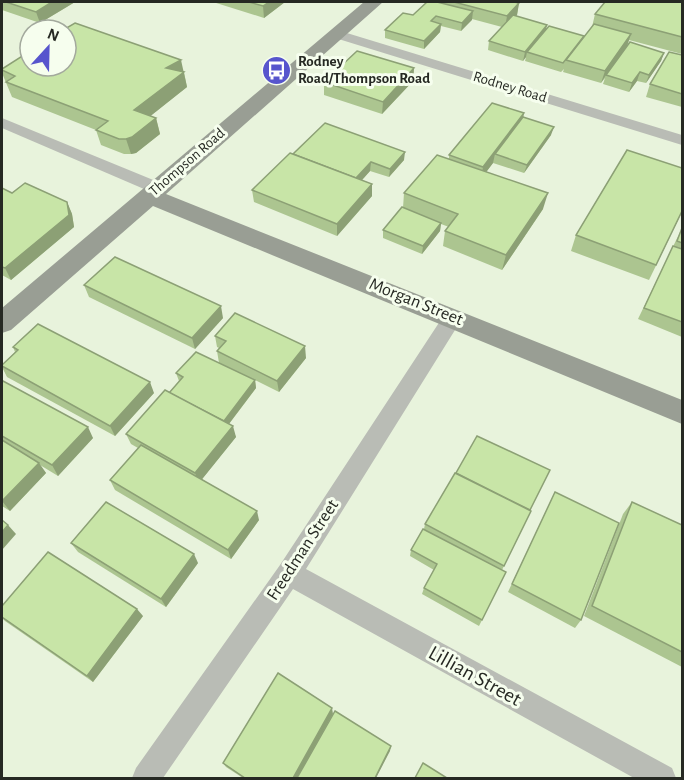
<svg xmlns="http://www.w3.org/2000/svg" width="684" height="780" viewBox="0 0 684 780" font-family="'Alegreya Sans',sans-serif">
<rect width="100%" height="100%" fill="#f6feee"/>
<path fill="#e8f3dc" fill-rule="evenodd" d="M 2,2 L 682,2 L 682,778 L 2,778 ZM 30,30 L 66,30 L 66,66 L 30,66 Z"/>
<g fill="none" stroke-linecap="round" stroke-linejoin="round">
<g fill="#b9bcb5" fill-rule="evenodd">
<polygon points="337,30 682,135 682,145 332,37 330,34"/>
<polygon points="2,118 163,184 165,188 163,192 151,192 2,128"/>
<polygon points="453,310 460,312 463,317 460,322 306,569 672,768 676,778 634,778 293,589 163,778 132,778 136,768 280,565 446,312"/>
</g>
<polygon fill="#999e94" fill-rule="evenodd" points="364,2 383,2 166,194 682,400 682,424 153,206 11,330 2,333 2,308"/>
</g>
<g fill="#acc590">
<polygon points="2,2 75,2 40,23 2,10"/>
<polygon points="213,2 285,2 264,18"/>
<polygon points="427,2 514,2 519,3 517,15 516,16 547,25 546,28 584,37 592,27 595,14 682,2 682,54 629,40 627,46 619,58 664,53 661,61 646,83 637,81 629,92 603,84 605,78 601,83 563,72 564,69 561,72 525,61 526,57 523,61 488,50 489,41 502,27 472,19 461,31 441,26 440,32 424,49 385,38 385,30 413,15"/>
<polygon points="682,55 682,107 646,97 650,84"/>
<polygon points="414,68 413,81 382,114 324,95 324,82"/>
<polygon points="2,69 183,72 184,72 187,87 150,116 156,118 160,134 136,153 131,154 124,154 101,145 96,130 12,97 2,73"/>
<polygon points="523,117 551,135 524,173 493,163 486,172 543,209 502,270 443,246 445,231 449,227 441,224 440,231 422,254 383,238 383,230 403,208 404,193 449,159 449,155"/>
<polygon points="293,154 404,160 389,177 370,171 362,180 372,184 372,196 337,236 254,202 252,190"/>
<polygon points="2,188 12,193 67,202 72,214 74,227 11,280 2,275"/>
<polygon points="682,212 649,280 571,251 576,235"/>
<polygon points="682,228 682,337 638,319"/>
<polygon points="84,285 223,318 195,349 89,297"/>
<polygon points="215,336 306,358 279,392 255,380 256,388 229,424 236,437 202,479 259,520 231,559 115,490 110,480 138,448 131,444 126,434 169,393 179,381 176,373 219,363 217,351 219,348 217,347"/>
<polygon points="13,347 154,393 115,436 7,377 2,367 2,365 15,352"/>
<polygon points="2,383 93,438 58,476 40,465 46,473 10,511 2,506"/>
<polygon points="555,492 581,620 575,628 508,592"/>
<polygon points="632,502 682,525 682,667 584,616 623,514"/>
<polygon points="531,511 502,570 506,572 479,626 422,594 424,588 434,570 410,556 411,550 424,529 425,524"/>
<polygon points="71,543 198,563 166,607 78,552"/>
<polygon points="2,606 143,616 93,682 5,621 2,618"/>
<polygon points="223,763 297,778 243,778 226,767"/>
</g>
<g fill="#8ca075">
<polygon points="52,2 75,2 40,23 36,12"/>
<polygon points="269,2 285,2 264,18 263,6"/>
<polygon points="519,3 517,15 505,28 507,16"/>
<polygon points="473,11 472,20 461,31 462,23"/>
<polygon points="441,24 440,32 424,49 424,41"/>
<polygon points="547,25 545,34 527,52 526,57 523,61 525,52"/>
<polygon points="631,34 627,46 606,75 601,83 605,71"/>
<polygon points="664,53 661,61 646,83 649,75"/>
<polygon points="181,60 187,87 138,126 134,110 166,68"/>
<polygon points="414,68 413,81 382,114 383,102"/>
<polygon points="640,72 637,81 629,92 632,83"/>
<polygon points="524,113 522,126 495,154 493,163 481,179 483,167"/>
<polygon points="156,118 160,134 136,153 131,154 126,139"/>
<polygon points="554,127 551,135 524,173 527,165"/>
<polygon points="405,152 404,160 389,177 390,169"/>
<polygon points="371,162 370,171 354,189 354,180"/>
<polygon points="372,184 372,196 337,236 337,224"/>
<polygon points="548,193 543,209 502,270 506,255"/>
<polygon points="67,202 72,214 74,227 11,280 5,268"/>
<polygon points="441,223 440,231 422,254 423,246"/>
<polygon points="221,306 223,318 195,349 192,338"/>
<polygon points="305,346 306,358 279,392 277,381"/>
<polygon points="255,380 256,388 225,429 224,421"/>
<polygon points="150,382 154,393 115,436 110,426"/>
<polygon points="233,426 236,437 199,483 195,473"/>
<polygon points="88,427 93,438 58,476 52,465"/>
<polygon points="39,463 46,473 10,511 2,501"/>
<polygon points="257,511 259,520 231,559 228,550"/>
<polygon points="8,525 16,534 2,550 2,532"/>
<polygon points="194,554 198,563 166,607 161,599"/>
<polygon points="137,609 143,616 93,682 87,676"/>
<polygon points="332,708 333,714 297,778 293,778"/>
<polygon points="391,746 390,751 376,778 375,778"/>
</g>
<g fill="#c8e5a7" stroke="#8ca075" stroke-width="1.5">
<polygon points="6,2 52,2 36,12"/>
<polygon points="249,2 269,2 263,6"/>
<polygon points="427,2 437,2 473,11 462,23 436,16 431,21 441,24 424,41 385,30 403,13 413,15"/>
<polygon points="454,2 514,2 519,3 507,16"/>
<polygon points="605,2 682,2 682,37 595,14"/>
<polygon points="513,15 547,25 525,52 489,41"/>
<polygon points="75,23 181,60 166,68 184,72 134,110 156,118 132,137 126,139 119,139 96,130 108,121 6,82 15,76 2,70 2,69 30,51 30,66 66,66 66,30 63,30"/>
<polygon points="594,24 631,34 605,71 566,60"/>
<polygon points="549,26 584,36 563,63 527,52"/>
<polygon points="630,42 664,53 649,75 640,72 632,83 606,75"/>
<polygon points="357,51 414,68 383,102 324,82"/>
<polygon points="669,52 682,55 682,94 650,84"/>
<polygon points="492,103 524,113 483,167 449,155"/>
<polygon points="523,117 554,127 527,165 495,154"/>
<polygon points="325,123 405,152 390,169 371,162 356,178 293,154"/>
<polygon points="627,150 682,168 682,211 656,265 576,235"/>
<polygon points="290,153 372,184 337,224 252,190"/>
<polygon points="437,155 548,193 506,255 445,231 458,214 404,193"/>
<polygon points="25,183 67,202 69,215 5,268 2,267 2,188 12,193"/>
<polygon points="402,207 441,223 423,246 383,230"/>
<polygon points="682,228 682,243 677,241"/>
<polygon points="673,246 682,249 682,322 644,308"/>
<polygon points="115,257 221,306 192,338 84,285"/>
<polygon points="235,313 305,346 277,381 217,351 226,341 215,336"/>
<polygon points="38,324 150,382 110,426 2,366 2,365 18,350 13,347"/>
<polygon points="196,352 255,380 224,421 169,393 183,377 176,373"/>
<polygon points="3,381 88,427 52,465 2,436 2,383"/>
<polygon points="165,390 233,426 195,473 126,434"/>
<polygon points="477,436 550,470 530,510 456,473"/>
<polygon points="2,440 39,463 2,501"/>
<polygon points="141,445 257,511 228,550 110,480"/>
<polygon points="455,473 531,511 504,566 425,524"/>
<polygon points="555,492 619,523 581,620 512,584"/>
<polygon points="106,502 194,554 161,599 71,543"/>
<polygon points="632,502 682,525 682,652 592,606"/>
<polygon points="2,520 8,525 2,532"/>
<polygon points="423,529 506,572 482,620 424,588 437,564 411,550"/>
<polygon points="48,552 137,609 87,676 2,617 2,606"/>
<polygon points="278,673 332,708 293,778 245,778 223,763"/>
<polygon points="335,711 391,746 375,778 297,778"/>
<polygon points="423,763 447,778 415,778"/>
</g>
<defs>
<symbol id="bus-disc" viewBox="-11 -11 22 22"><circle r="9.5" fill="#5755cd" stroke="#f6feee"/><path d="M-5-6H5V4H4V6H2V4H-2V6H-4V4H-5ZM-3.5-4V0h7V-4ZM-3.5 1.2v1.5H-2V1.2ZM2 1.2v1.5H3.5V1.2Z" fill="#fff"/></symbol>
</defs>
<g fill-rule="evenodd">
<use href="#bus-disc" x="260" y="54" width="33" height="33"/>
</g>
<g text-anchor="middle" dominant-baseline="central" stroke-width="6" stroke-linejoin="round" paint-order="stroke">
<g font-size="15" font-weight="bold" fill="#262923" stroke="#f6feee" text-anchor="start">
<text x="298" y="61">Rodney<tspan x="298" dy="17">Road/Thompson Road</tspan></text>
</g>
<g font-size="15" fill="#262923" stroke="#f6feee">
<text transform="translate(510 87) rotate(17)">Rodney Road</text>
<text transform="translate(187 162) rotate(-41)">Thompson Road</text>
</g>
<g font-size="18" fill="#262923" stroke="#f6feee">
<text transform="translate(416 302) rotate(22)">Morgan Street</text>
<text transform="translate(303 550) rotate(-57)">Freedman Street</text>
</g>
<g font-size="21" fill="#262923" stroke="#f6feee">
<text transform="translate(475 676) rotate(29)">Lillian Street</text>
</g>
</g>
<rect width="684" height="780" fill="none" stroke="#262923" stroke-width="6"/>
<g transform="translate(48 48) rotate(22)"><circle r="28" fill="#f6feee" stroke="#a3a99d" stroke-width="1.5"/>
<path d="M0-4.5L10 22L0 15L-10 22Z" fill="#5755cd"/>
<text y="-9" font-size="16" font-weight="bold" text-anchor="middle" fill="#262923">N</text>
</g>
</svg>
